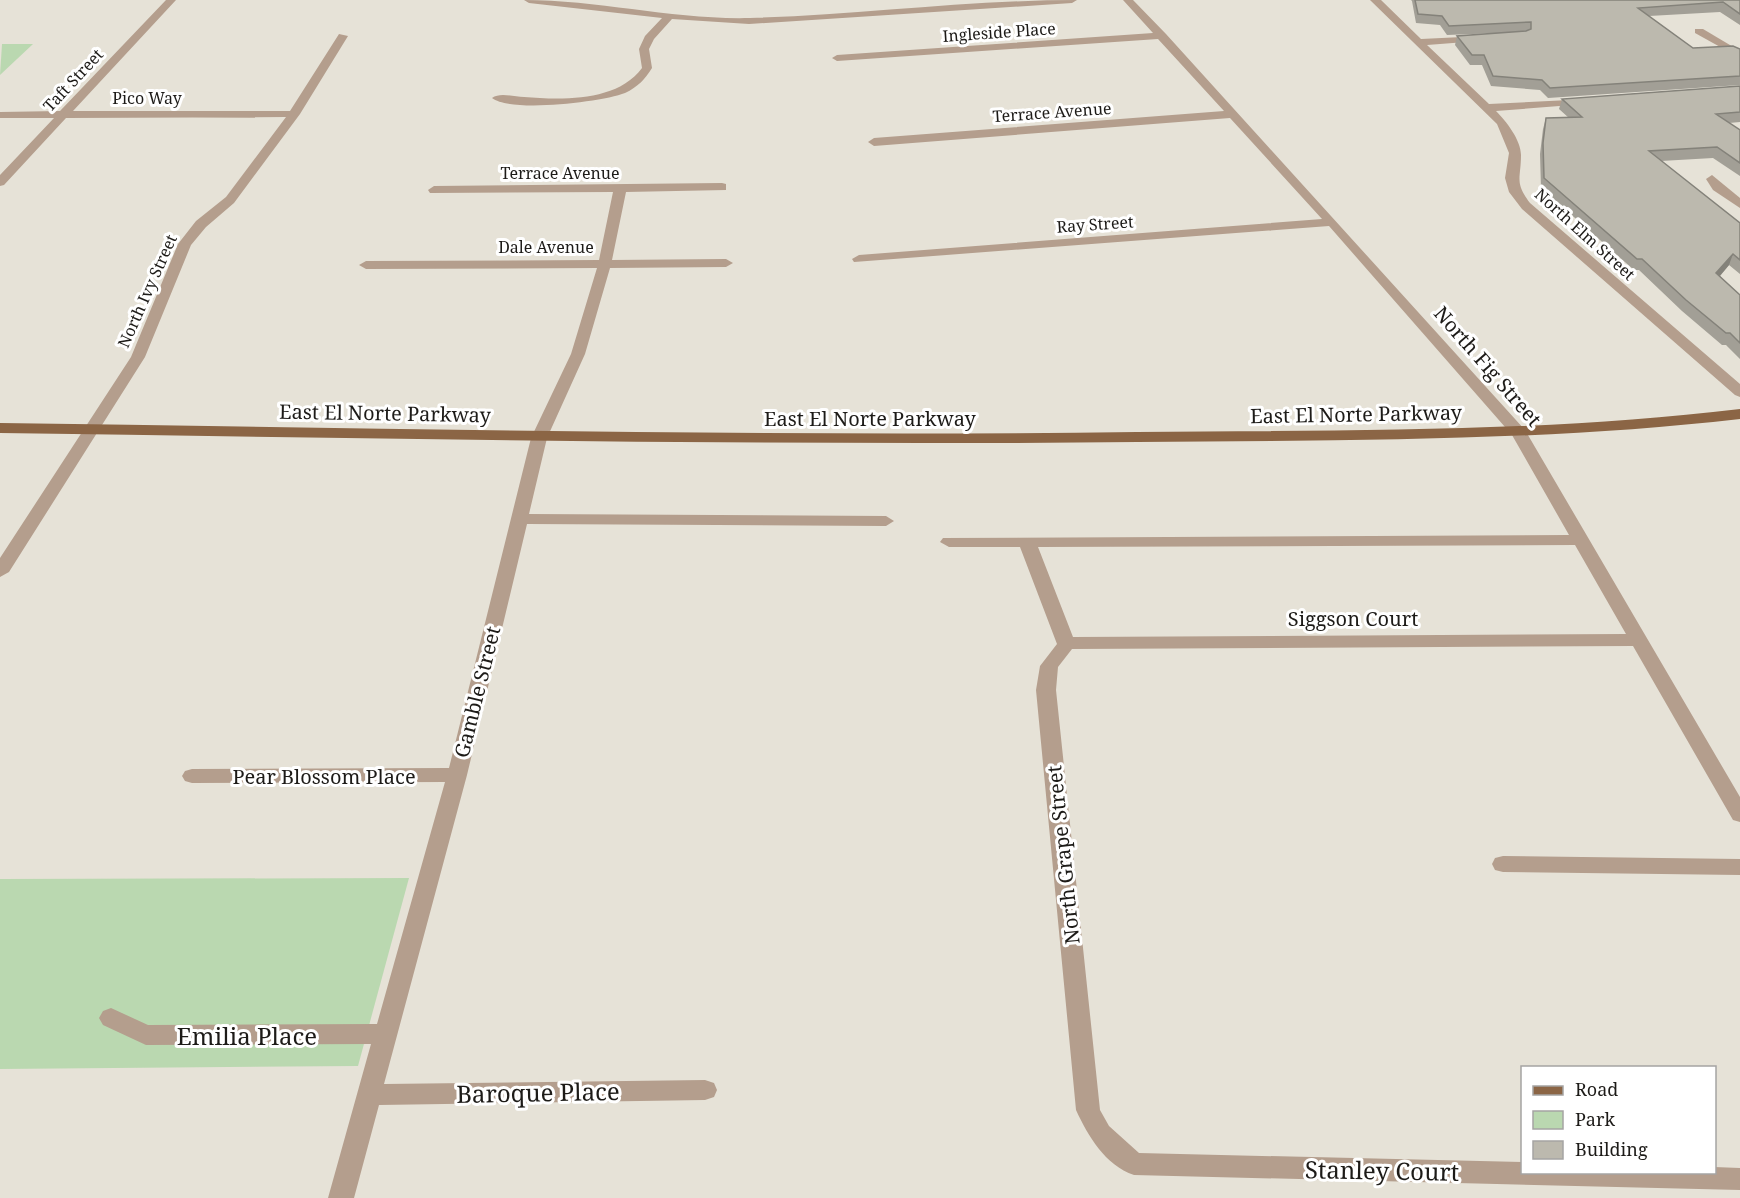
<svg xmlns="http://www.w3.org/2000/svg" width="1740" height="1198" viewBox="0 0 1740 1198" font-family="'Noto Serif',serif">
<rect width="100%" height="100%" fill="#e6e2d7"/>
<g fill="#bad8b0">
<polygon points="2,44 33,44 0,75"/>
<polygon points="409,878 358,1066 0,1069 0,879"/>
</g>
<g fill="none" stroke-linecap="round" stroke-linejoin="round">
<g fill="#b49e8d" fill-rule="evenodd">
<polygon points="166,0 176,0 73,111 290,111 339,34 348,36 300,114 234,203 206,227 191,245 145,357 9,572 0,577 0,558 131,357 178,244 196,221 226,197 286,117 66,118 4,185 0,186 0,175 54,118 0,118 0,112 60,111"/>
<path d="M 524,0 C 600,0 675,20 750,18 C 859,15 968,0 1077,0 L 1072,3 L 749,24 L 672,19 L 654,39 L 649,49 L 652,68 C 645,79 638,87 625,93 C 602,102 511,113 492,98 C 500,92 514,97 524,97 C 562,100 617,102 642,68 L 639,49 L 645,36 L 662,18 L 529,3 Z"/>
<path d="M 1123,0 L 1133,0 L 1166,34 L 1525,430 L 1740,797 L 1740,822 L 1733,820 L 1633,646 L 1072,649 L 1058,667 L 1056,690 L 1100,1110 L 1109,1126 L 1139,1153 L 1522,1162 L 1522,1172 L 1714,1172 L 1714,1167 L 1740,1168 L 1740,1190 L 1134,1175 C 1105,1165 1088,1136 1076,1110 L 1036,690 L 1040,666 L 1057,644 L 1020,547 L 949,547 L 940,542 L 943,538 L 1569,535 L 1512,435 L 1329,226 L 854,262 L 852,259 L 859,255 L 1322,219 L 1230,118 L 874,146 L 868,142 L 874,138 L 1224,111 L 1158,39 L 837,61 L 832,58 L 837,55 L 1153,33 ZM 1575,545 L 1626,634 L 1073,637 L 1038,547 Z"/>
<path d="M 1370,0 L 1381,0 L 1421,39 L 1483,36 L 1483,40 L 1479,41 L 1427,45 L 1489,104 L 1589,99 L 1589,103 L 1585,104 L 1496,111 C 1506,121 1521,140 1521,155 C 1521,179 1514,182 1530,203 L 1740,384 L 1740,397 L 1735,395 L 1522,209 L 1509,192 L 1505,178 L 1509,153 L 1497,124 Z"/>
<polygon points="1695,29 1703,29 1740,51 1740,58 1695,33"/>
<polygon points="1712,175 1740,198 1740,208 1713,190 1706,179"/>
<polygon points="722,183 726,184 726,190 626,192 612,260 726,259 733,263 726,267 610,268 585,354 547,438 529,514 886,516 894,521 886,526 527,524 467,775 384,1084 705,1080 714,1083 717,1090 714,1097 705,1100 379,1105 354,1198 328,1198 371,1044 146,1045 103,1025 99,1018 103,1011 111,1008 148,1025 377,1024 445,782 192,783 185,781 182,776 185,771 192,769 449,768 531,438 571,354 597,268 366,269 359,265 366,261 599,260 613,192 430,193 428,190 434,186"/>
<polygon points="1503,856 1740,859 1740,875 1503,872 1495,870 1492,864 1495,858"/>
</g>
<path fill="#8b6545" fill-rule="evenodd" d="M 1740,409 L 1740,419 C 1540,442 1339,440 1137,442 C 758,446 379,438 0,433 L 0,423 C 379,428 758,437 1137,432 C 1339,430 1540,433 1740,409 Z"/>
</g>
<g fill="#a29f96">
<polygon points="1411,0 1740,0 1740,25 1720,12 1649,16 1693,48 1740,49 1740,85 1548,98 1540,90 1491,86 1482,65 1470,65 1455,45 1457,36 1498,33 1447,35 1440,25 1416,23 1412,1"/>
<polygon points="1740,86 1740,122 1729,123 1740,130 1740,176 1713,158 1661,161 1740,223 1740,274 1729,265 1720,276 1740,295 1740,359 1726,345 1722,345 1682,311 1639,270 1634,270 1541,188 1540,154 1543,129 1546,118 1569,118 1559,109 1562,99"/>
</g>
<polygon fill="#84827a" points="1733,254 1729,265 1713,284 1716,273"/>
<g fill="#bcb9ae" stroke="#84827a" stroke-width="1.5">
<polygon points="1415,0 1740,0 1740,14 1723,2 1638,8 1693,48 1733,46 1740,49 1740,76 1550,88 1542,80 1493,76 1484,55 1472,55 1457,36 1526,31 1531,29 1531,22 1449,26 1442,16 1418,14"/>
<polygon points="1740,86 1740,112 1716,114 1740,130 1740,163 1717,147 1649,151 1740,223 1740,260 1733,254 1716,273 1740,295 1740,343 1730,333 1726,333 1686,300 1642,259 1637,259 1544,178 1543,143 1546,118 1582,117 1562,99"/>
</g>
<g text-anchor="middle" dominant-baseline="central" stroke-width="6" stroke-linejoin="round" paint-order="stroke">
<g font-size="16" fill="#1d1b18" stroke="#fff">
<text transform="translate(999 32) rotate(-4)">Ingleside Place</text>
<text transform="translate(73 80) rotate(-47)">Taft Street</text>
<text x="147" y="98">Pico Way</text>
<text transform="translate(1052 112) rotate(-4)">Terrace Avenue</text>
<text x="560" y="173">Terrace Avenue</text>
<text transform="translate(1095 224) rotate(-4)">Ray Street</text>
<text transform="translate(1585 234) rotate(42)">North Elm Street</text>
<text x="546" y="247">Dale Avenue</text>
<text transform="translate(147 291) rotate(-66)">North Ivy Street</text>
</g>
<g font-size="20" fill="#1d1b18" stroke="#fff">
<text transform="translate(1488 366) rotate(49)">North Fig Street</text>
<text transform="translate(385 413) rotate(1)">East El Norte Parkway</text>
<text transform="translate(1356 414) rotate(-1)">East El Norte Parkway</text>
<text x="870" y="418">East El Norte Parkway</text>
<text x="1353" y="618">Siggson Court</text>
<text transform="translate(477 692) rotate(-76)">Gamble Street</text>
<text x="324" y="776">Pear Blossom Place</text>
<text transform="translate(1063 855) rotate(-96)">North Grape Street</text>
</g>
<g font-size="24" fill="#1d1b18" stroke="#fff">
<text x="247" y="1035">Emilia Place</text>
<text transform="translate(538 1092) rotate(-1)">Baroque Place</text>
<text transform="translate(1382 1170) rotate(1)">Stanley Court</text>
</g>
</g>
<rect x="1521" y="1066" width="195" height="108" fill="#ffffff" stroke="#a5a4a3" stroke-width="1.5"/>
<rect x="1533" y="1086" width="30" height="9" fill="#8b6545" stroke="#a5a4a3" stroke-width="1.5"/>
<text x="1575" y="1096" font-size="18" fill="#1d1b18">Road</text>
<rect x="1533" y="1111" width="30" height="18" fill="#bad8b0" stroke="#a5a4a3" stroke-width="1.5"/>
<text x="1575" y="1126" font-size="18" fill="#1d1b18">Park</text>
<rect x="1533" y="1141" width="30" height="18" fill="#bcb9ae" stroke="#a5a4a3" stroke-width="1.5"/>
<text x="1575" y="1156" font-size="18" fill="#1d1b18">Building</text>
</svg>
